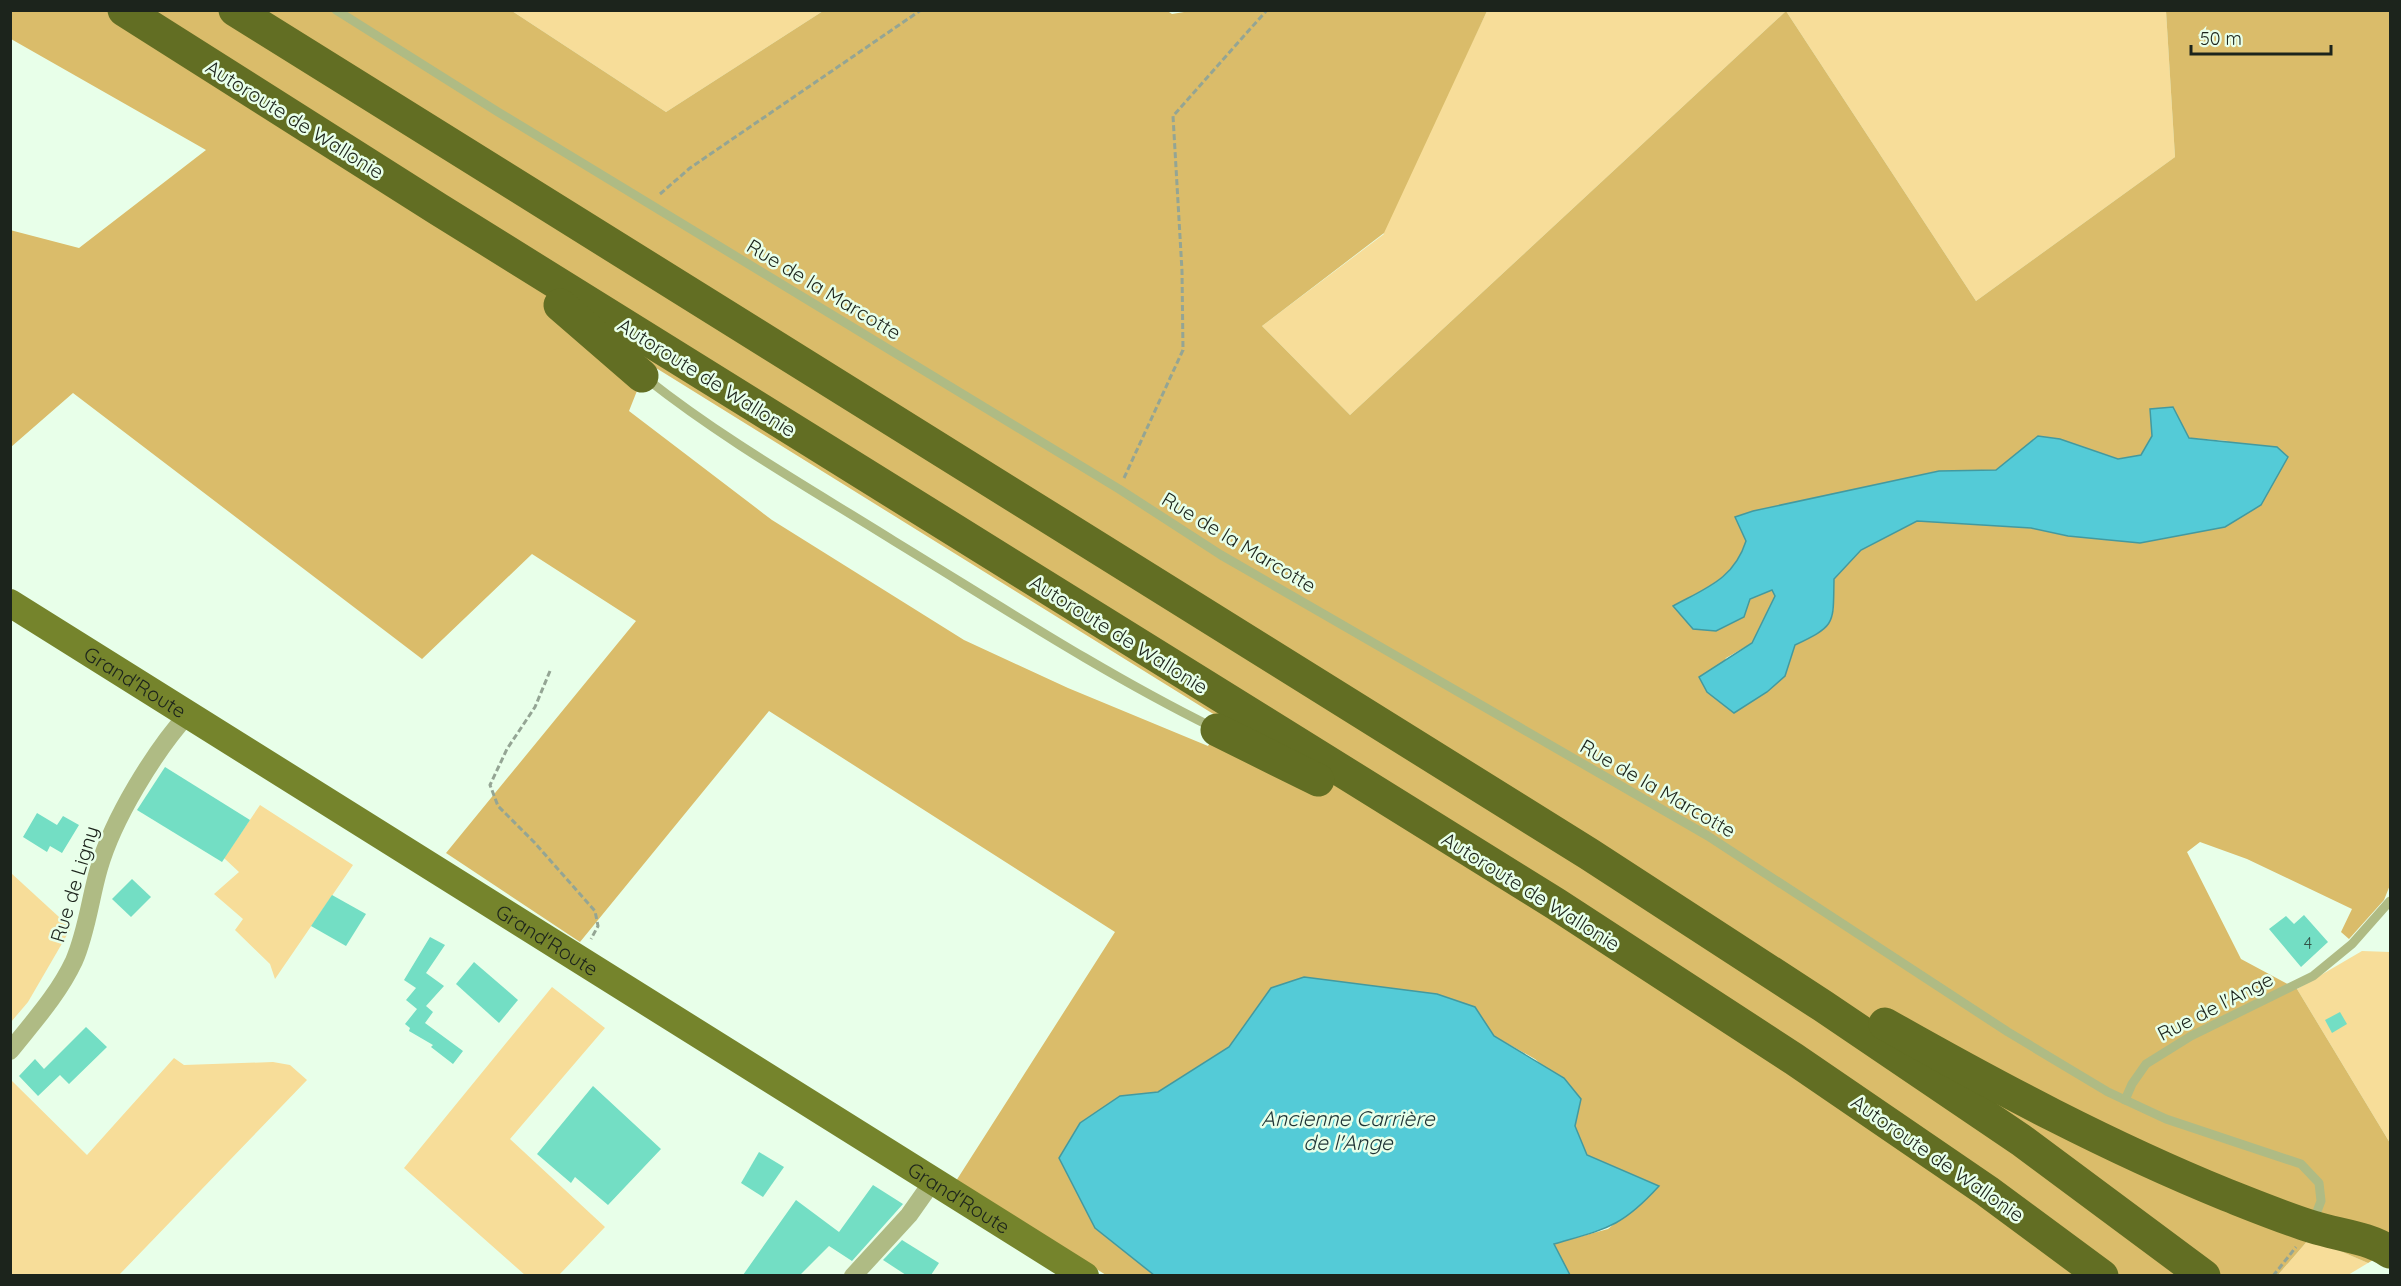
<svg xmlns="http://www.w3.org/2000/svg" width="2401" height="1286" viewBox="0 0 2401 1286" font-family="Quicksand,sans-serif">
<rect width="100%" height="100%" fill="#e8ffe9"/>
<g fill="#f7dd99">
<polygon points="1196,10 1462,63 1487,11 2166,11 2175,157 1976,301 1786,11 1350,415 1262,326 1384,234"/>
<polygon points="512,11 823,11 666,112"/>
<polygon points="260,805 353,865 275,979 270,964 235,930 243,919 214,894 239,872 224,858"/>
<polygon points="11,873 71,928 28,1002 11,1022"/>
<polygon points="2362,951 2390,952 2390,1143 2297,989"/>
<polygon points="552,987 605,1028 510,1139 605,1227 559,1275 525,1275 404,1168"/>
<polygon points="174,1058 184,1065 273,1062 290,1065 307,1080 119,1275 11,1275 11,1080 87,1155"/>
<polygon points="2310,1238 2368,1263 2348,1275 2277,1276"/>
</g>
<path fill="#dabc6a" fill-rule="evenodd" d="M 1166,10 L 1172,14 L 1196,10 L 1487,11 L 1384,233 L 1262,326 L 1350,415 L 1786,11 L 1976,301 L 2175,157 L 2166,11 L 2390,11 L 2390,885 L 2384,900 L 2349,939 L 2341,932 L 2352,909 L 2247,859 L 2200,842 L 2187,852 L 2241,959 L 2297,989 L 2390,1143 L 2390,1250 L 2368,1263 L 2310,1238 L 2277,1276 L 1570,1275 L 1553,1244 L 1608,1229 L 1659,1186 L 1587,1155 L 1575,1126 L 1581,1099 L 1535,1059 L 1494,1036 L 1475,1007 L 1437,994 L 1381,988 L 1271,988 L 1229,1047 L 1158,1092 L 1120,1096 L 1080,1123 L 1059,1158 L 1095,1228 L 1154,1275 L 1106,1275 L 956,1181 L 1115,932 L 769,711 L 580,942 L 446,853 L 636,621 L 532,554 L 422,659 L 73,393 L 11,447 L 10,230 L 79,248 L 206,150 L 11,39 L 11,11 L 512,11 L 666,112 L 823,11 ZM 648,363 L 1223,720 L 1208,746 L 1068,688 L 964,640 L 772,520 L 629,411 ZM 2173,407 L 2189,438 L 2228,441 L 2068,536 L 2031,528 L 1917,521 L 1861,550 L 1834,579 C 1834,624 1836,625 1795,645 L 1785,676 L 1767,692 L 1734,713 L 1707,692 L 1726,658 L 1752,643 L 1775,596 L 1772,589 L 1750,599 L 1673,606 C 1706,588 1733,579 1746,541 L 1736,517 L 1753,511 L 1939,471 L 1996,470 L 2038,436 L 2060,439 L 2118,459 L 2141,455 L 2152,436 L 2150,409 Z"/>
<g fill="#54cbd7" stroke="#43999f" stroke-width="1.5">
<path d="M 2173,407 L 2189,438 L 2277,447 L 2288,457 L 2261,505 L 2225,527 L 2140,543 L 2068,536 L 2031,528 L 1917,521 L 1861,550 L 1834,579 C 1833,624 1837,625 1795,645 L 1785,676 L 1767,692 L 1734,713 L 1707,692 L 1699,677 L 1752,643 L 1775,596 L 1772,590 L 1750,599 L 1744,617 L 1716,631 L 1693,629 L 1673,606 C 1706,588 1734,579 1746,541 L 1735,517 L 1753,511 L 1939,471 L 1996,470 L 2038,436 L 2060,439 L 2118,459 L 2141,455 L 2152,436 L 2150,409 Z"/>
<path d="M 1304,977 L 1437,994 L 1475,1007 L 1494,1036 L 1564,1078 L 1581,1099 L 1575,1126 L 1587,1155 L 1659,1186 C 1621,1228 1605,1229 1554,1244 L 1570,1275 L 1154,1275 L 1095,1228 L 1059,1158 L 1080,1123 L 1120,1096 L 1158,1092 L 1229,1047 L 1271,988 Z"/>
</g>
<g fill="#73dec4">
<polygon points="165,767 250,820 222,862 137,810"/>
<polygon points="37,813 57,825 63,816 79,825 62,853 50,846 47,852 23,837"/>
<polygon points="132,879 151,897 131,917 112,899"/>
<polygon points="332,895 366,914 346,946 311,926"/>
<polygon points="2304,915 2328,942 2301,967 2269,929 2286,916 2294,924"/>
<polygon points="430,937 445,945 426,973 444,986 426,1006 433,1012 425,1023 463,1051 453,1064 431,1047 433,1045 409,1031 410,1028 405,1024 417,1009 406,1000 416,988 404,980"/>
<polygon points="474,962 518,1000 499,1023 456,984"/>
<polygon points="2340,1012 2347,1024 2332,1033 2325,1020"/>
<polygon points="86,1027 107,1047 69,1084 60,1075 38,1096 19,1076 35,1059 44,1069"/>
<polygon points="593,1086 661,1149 608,1205 575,1177 571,1183 537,1154"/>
<polygon points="759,1152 784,1167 763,1197 741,1183"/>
<polygon points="873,1185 903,1204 852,1261 829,1246 800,1275 743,1275 796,1200 839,1232"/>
<polygon points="902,1240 939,1263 931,1275 906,1275 883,1260"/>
</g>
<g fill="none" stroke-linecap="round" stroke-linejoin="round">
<g stroke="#94a594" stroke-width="3" stroke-dasharray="6 3" stroke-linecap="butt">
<polyline points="660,194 690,168 921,10"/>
<polyline points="1124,478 1183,350 1182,271 1173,116 1267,10"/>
<polyline points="550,671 535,707 507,749 490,785 498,806 534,842 595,911 598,926 591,939"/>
<polyline points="2273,1276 2296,1247"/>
</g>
<g stroke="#afbb84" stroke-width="9">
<polyline points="336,10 498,112 1119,489 1221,555 1708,836 2008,1032 2108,1092 2166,1119 2301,1164 2319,1183 2321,1201 2313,1222"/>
<path d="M 647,379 C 724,440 811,489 894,541 C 999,605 1101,672 1212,727"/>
<polyline points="2125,1100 2132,1084 2146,1064 2191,1036 2313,976 2352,944 2390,901"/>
</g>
<g stroke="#afbb84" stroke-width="18">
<path d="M 10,1051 C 33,1022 58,995 74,961 C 87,931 90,899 99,868 C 113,819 154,752 188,714"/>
<polyline points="853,1276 909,1215 933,1181"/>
</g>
<path stroke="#75842c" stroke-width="28" id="s1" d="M 10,603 L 1085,1276"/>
<g stroke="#626e23" stroke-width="33">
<polyline points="124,10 438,209 1556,904 1794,1059 1987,1191 2102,1276"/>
<polyline points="235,10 1589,854 1823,1006 2021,1140 2204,1276"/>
<polyline points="560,305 642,376"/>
<polyline points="1217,730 1318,780"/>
<path d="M 1885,1024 C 1996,1087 2109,1147 2227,1195 C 2255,1206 2284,1218 2313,1227 C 2338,1235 2368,1237 2390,1252"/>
</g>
</g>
<g text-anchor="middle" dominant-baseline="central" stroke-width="5" stroke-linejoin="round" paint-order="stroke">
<g font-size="16" fill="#325246">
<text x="2308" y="943">4</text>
</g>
<g font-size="20" fill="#1c241c" stroke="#e8ffe9">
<text transform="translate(295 119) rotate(32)">Autoroute de Wallonie</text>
<text transform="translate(824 289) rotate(31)">Rue de la Marcotte</text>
<text transform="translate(707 377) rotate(32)">Autoroute de Wallonie</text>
<text transform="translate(1239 542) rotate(31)">Rue de la Marcotte</text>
<text transform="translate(1119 634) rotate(32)">Autoroute de Wallonie</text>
<text stroke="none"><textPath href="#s1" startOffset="148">Grand'Route</textPath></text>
<text transform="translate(1658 788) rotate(30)">Rue de la Marcotte</text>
<text transform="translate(74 884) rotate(-73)">Rue de Ligny</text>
<text transform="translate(1531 891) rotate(32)">Autoroute de Wallonie</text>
<text stroke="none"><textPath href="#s1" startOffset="634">Grand'Route</textPath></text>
<text transform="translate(2215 1006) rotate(-27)">Rue de l'Ange</text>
<text transform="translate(1938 1158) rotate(35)">Autoroute de Wallonie</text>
<text stroke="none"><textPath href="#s1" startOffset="1120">Grand'Route</textPath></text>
</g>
<g font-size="21" font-style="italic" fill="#1e3335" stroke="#e8ffe9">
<text x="1348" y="1118">Ancienne Carrière<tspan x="1348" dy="24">de l'Ange</tspan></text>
</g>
</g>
<rect width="2401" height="1286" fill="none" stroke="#1c241c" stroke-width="24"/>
<path d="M2191 45v9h140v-9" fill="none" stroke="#1c241c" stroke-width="3"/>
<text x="2200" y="45" font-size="18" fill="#1c241c" stroke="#e8ffe9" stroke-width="4.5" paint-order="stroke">50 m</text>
</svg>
